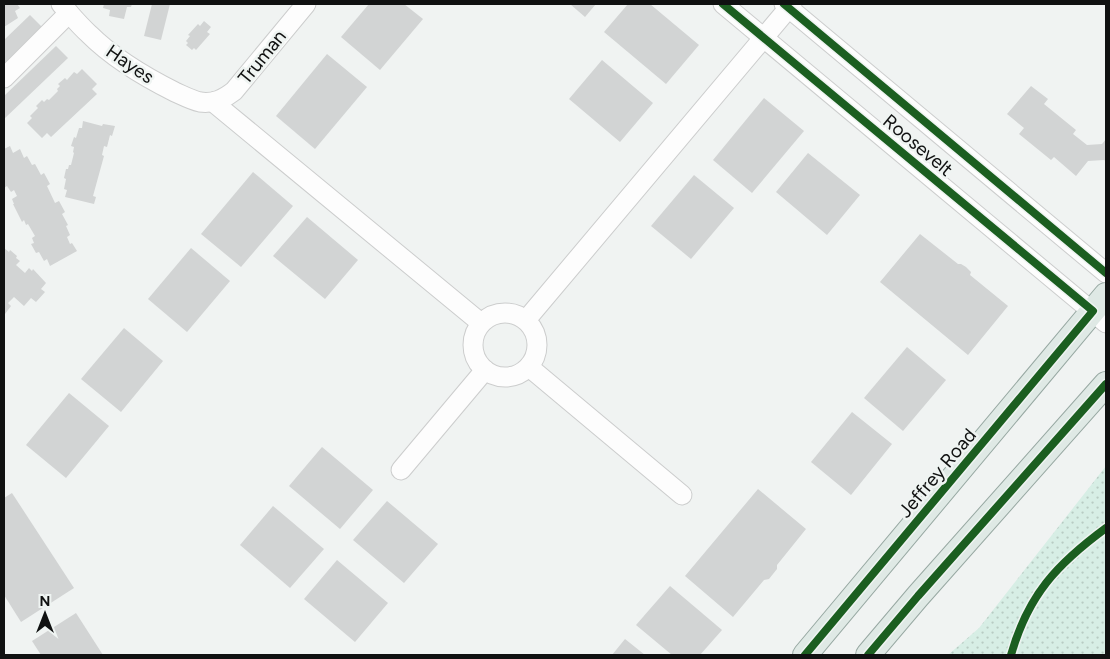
<svg xmlns="http://www.w3.org/2000/svg" width="1110" height="659" viewBox="0 0 1110 659" font-family="Figtree,sans-serif">
<defs>
<pattern id="park-dots" width="8" height="8" patternUnits="userSpaceOnUse" patternTransform="scale(1.25)"><rect width="8" height="8" fill="#d7eee5"/><path d="M2 2h.1M6 6h.1" fill="none" stroke="#b8cbc3" stroke-width="1.8" stroke-linecap="round"/></pattern>
</defs>
<rect width="100%" height="100%" fill="#f0f3f2"/>
<polygon fill="url(#park-dots)" points="1106,466 1106,655 948,655 979,628"/>
<g fill="#d2d4d4">
<polygon points="4,4 17,4 20,8 15,11 18,18 4,27"/>
<polygon points="104,4 132,4 131,7 127,7 124,19 109,16 110,10 103,8"/>
<polygon points="152,4 170,4 161,40 144,36"/>
<polygon points="369,4 404,4 423,19 380,70 341,37"/>
<polygon points="570,4 596,4 585,17"/>
<polygon points="628,4 650,4 699,45 666,84 604,32"/>
<polygon points="30,15 43,28 4,65 4,40"/>
<polygon points="204,21 211,27 207,32 210,34 196,50 194,48 192,50 186,45 188,43 186,41 190,36 188,35 198,24 200,26"/>
<polygon points="56,46 68,58 4,119 4,96"/>
<polygon points="327,54 367,87 315,149 276,116"/>
<polygon points="602,60 653,103 620,142 569,99"/>
<polygon points="82,69 97,84 92,89 97,94 51,137 47,133 42,138 27,123 32,118 30,116 38,108 36,106 42,100 44,102 47,99 49,100 58,91 57,89 60,86 58,84 65,78 67,80 74,72 77,74"/>
<polygon points="1031,86 1048,99 1044,104 1076,130 1073,134 1087,145 1102,144 1106,139 1106,161 1104,160 1088,161 1076,176 1054,157 1051,160 1019,134 1024,128 1007,114"/>
<polygon points="764,98 804,131 752,193 713,160"/>
<polygon points="83,121 102,126 103,124 115,126 112,136 110,135 107,147 104,146 102,155 104,156 93,196 96,197 94,204 65,197 67,190 64,189 66,179 64,178 66,169 68,169 69,165 71,165 74,153 73,152 74,147 71,146 74,137 76,138 79,128 82,128"/>
<polygon points="10,146 13,153 20,149 24,158 27,156 32,165 35,164 41,175 44,173 50,184 47,186 55,203 59,201 65,212 62,214 68,225 66,226 70,235 67,237 70,244 72,243 77,251 50,266 47,259 44,261 39,252 36,253 31,244 34,243 32,238 35,236 28,224 26,225 24,220 22,222 13,204 14,204 12,199 17,196 14,190 11,192 7,186 4,188 4,149"/>
<polygon points="808,153 860,195 827,235 776,192"/>
<polygon points="253,172 293,206 241,267 201,234"/>
<polygon points="694,175 734,208 691,259 651,226"/>
<polygon points="307,217 358,260 325,299 273,256"/>
<polygon points="920,234 958,264 961,264 966,267 971,272 970,275 1008,306 968,355 880,282"/>
<polygon points="4,248 9,252 10,250 17,256 16,258 20,261 16,265 25,273 29,268 32,271 33,269 46,283 41,289 45,292 36,302 31,298 24,306 14,297 8,303 11,306 5,314 4,313"/>
<polygon points="191,248 230,281 187,332 148,299"/>
<polygon points="124,328 163,361 121,412 81,379"/>
<polygon points="907,347 946,380 903,431 864,398"/>
<polygon points="69,393 109,426 66,478 26,445"/>
<polygon points="852,412 892,444 851,495 811,462"/>
<polygon points="322,447 373,490 340,529 289,486"/>
<polygon points="758,489 806,529 777,565 777,569 769,579 764,580 733,617 685,576"/>
<polygon points="12,493 74,588 21,622 4,595 4,498"/>
<polygon points="387,501 438,544 404,583 353,540"/>
<polygon points="273,506 324,549 290,588 240,545"/>
<polygon points="337,560 388,603 355,642 304,599"/>
<polygon points="670,586 722,630 700,655 672,655 636,625"/>
<polygon points="76,613 103,655 41,655 32,641"/>
<polygon points="625,639 645,655 612,655"/>
</g>
<g fill="none" stroke-linecap="round" stroke-linejoin="round">
<defs>
<g id="minor">
<path d="M 61,4 C 70,14 79,25 89,34 C 113,58 145,77 175,92 C 182,95 191,100 200,102 C 214,104 224,99 234,91 L 306,4"/>
<polyline points="723,4 1106,323"/>
<polyline points="784,4 1106,273"/>
<polyline points="4,78 69,13"/>
<polyline points="213,102 481,323"/>
<circle cx="505" cy="345" r="32"/>
<polyline points="526,320 792,4"/>
<polyline points="529,367 682,495"/>
<polyline points="401,470 485,370"/>
</g>
<g id="major">
<polyline points="805,655 1106,295"/>
<polyline points="868,655 918,596 1106,384"/>
</g>
</defs>
<use href="#minor" stroke="#cccdcd" stroke-width="21"/>
<use href="#major" stroke="#97a8a2" stroke-width="26"/>
<use href="#minor" stroke="#fdfdfd" stroke-width="19"/>
<use href="#major" stroke="#dfe9e5" stroke-width="24"/>
<defs>
<g id="cycleway">
<polyline points="723,4 1093,311 805,655"/>
<polyline points="784,4 1106,273"/>
<polyline points="868,655 918,596 1106,384"/>
<path d="M 1011,655 C 1028,595 1057,564 1106,528"/>
</g>
</defs>
<use href="#cycleway" stroke="#eff4f2" stroke-width="11"/>
<use href="#cycleway" stroke="#1b5e20" stroke-width="8"/>
</g>
<g text-anchor="middle" dominant-baseline="central" stroke-width="5" stroke-linejoin="round" paint-order="stroke">
<g font-size="19" fill="#101111" stroke="#eff4f2">
<text transform="translate(262 57) rotate(-51)">Truman</text>
<text transform="translate(130 64) rotate(34)">Hayes</text>
<text transform="translate(918 145) rotate(40)">Roosevelt</text>
<text transform="translate(937 473) rotate(-50)">Jeffrey Road</text>
</g>
</g>
<rect width="1110" height="659" fill="none" stroke="#101111" stroke-width="10"/>
<g transform="translate(45 614)" stroke="#eff4f2" stroke-width="4" paint-order="stroke">
<path d="M0-4L9 19L0 12L-9 19Z" fill="#101111"/>
<text y="-8" font-size="14" font-weight="bold" text-anchor="middle" fill="#101111">N</text>
</g>
</svg>
